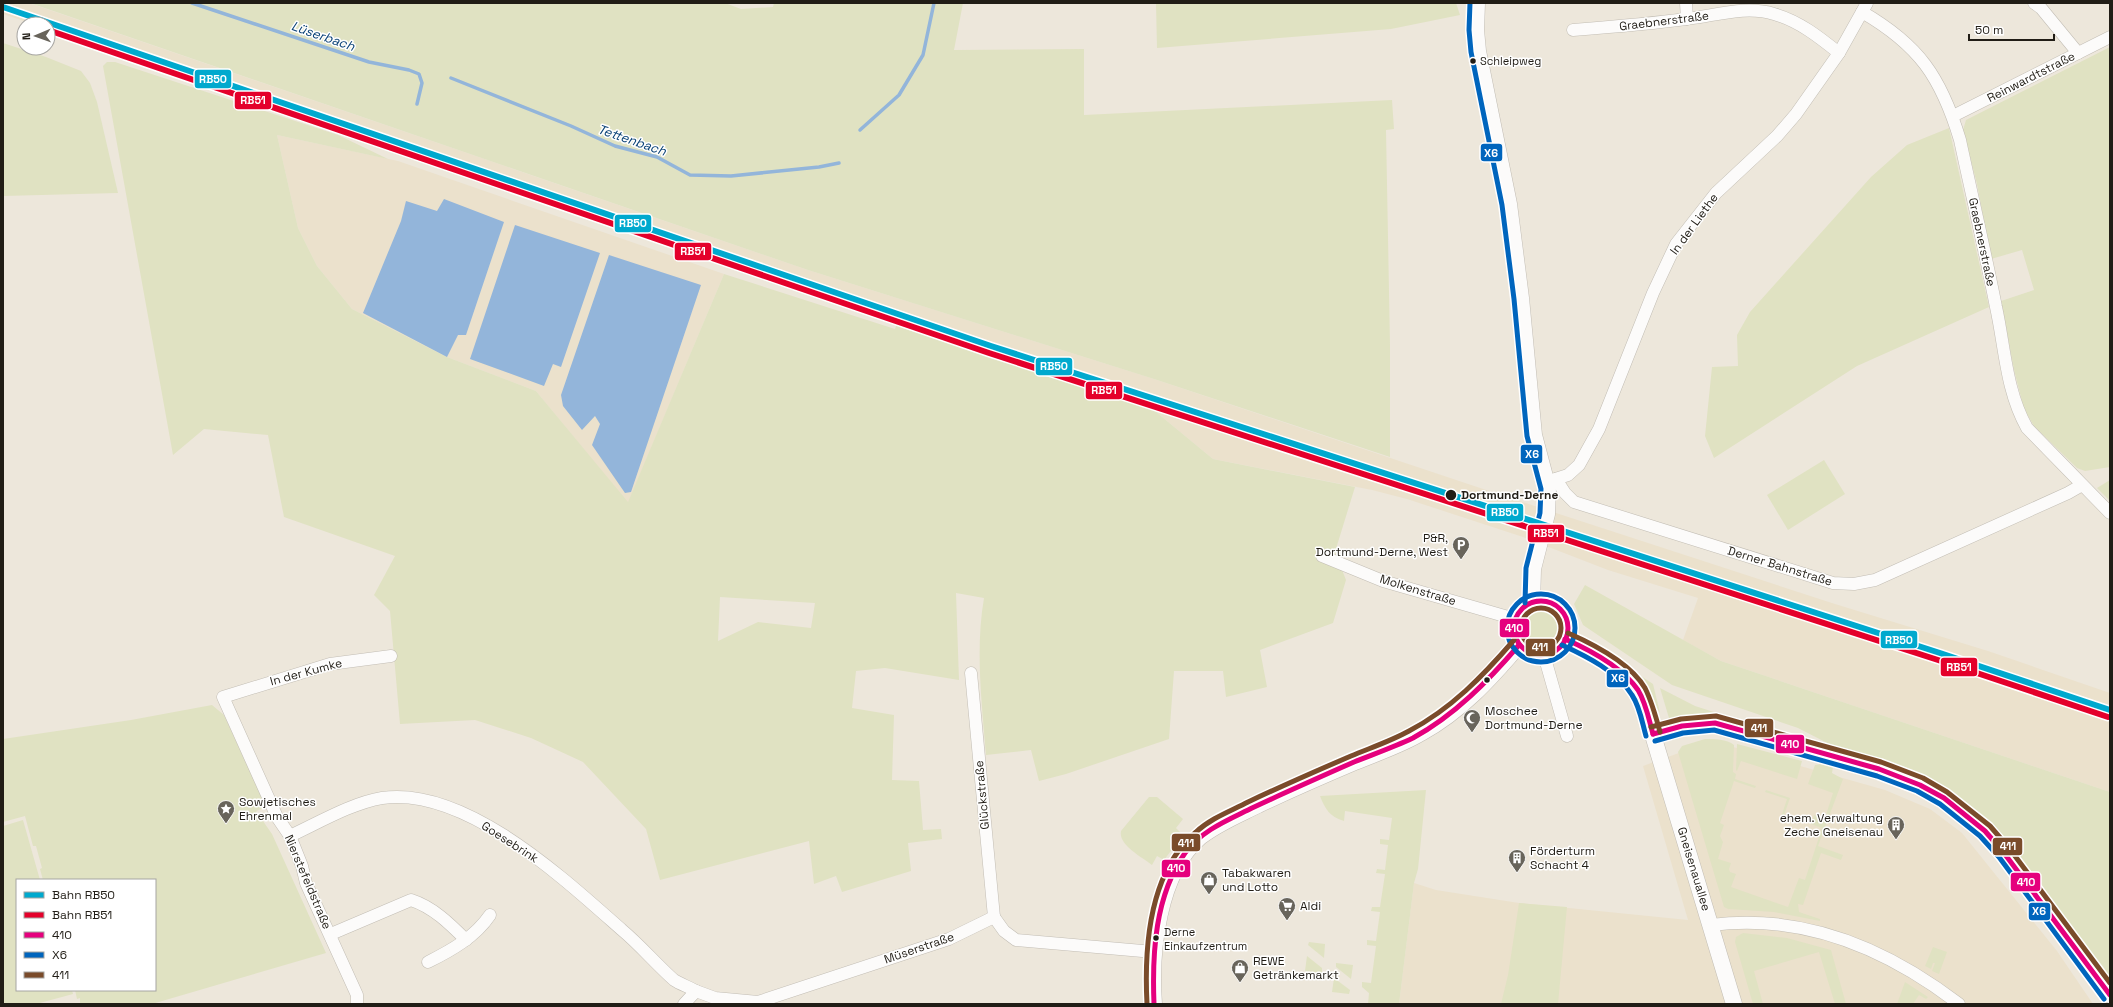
<svg xmlns="http://www.w3.org/2000/svg" width="2113" height="1007" viewBox="0 0 2113 1007" font-family="'Space Grotesk',sans-serif">
<rect width="100%" height="100%" fill="#ede7db"/>
<g fill="#ebe1cc">
<polygon points="3,3 29,3 808,270 1154,379 1510,498 1835,604 1988,651 2110,693 2110,792 1721,661 1683,640 1698,598 1608,570 1523,537 1407,499 1372,490 1213,459 1150,407 48,29 48,24 33,24 3,14"/>
<polygon points="277,135 398,161 724,274 628,503 536,391 447,357 352,309 317,266 298,228"/>
<polygon points="1712,741 1885,790 1930,809 1962,833 2057,951 2093,1004 1399,1004 1414,883 1436,890 1519,903 1688,920 1643,766"/>
</g>
<g fill="#e0e2c2" fill-rule="evenodd">
<polygon points="30,3 725,3 741,9 773,7 774,3 963,3 954,50 1084,49 1084,115 1392,100 1394,129 1386,130 1390,345 1390,457 1154,379 808,270"/>
<polygon points="1156,3 1456,3 1460,15 1391,29 1157,48"/>
<polygon points="3,43 46,57 81,71 90,83 97,102 118,193 3,196"/>
<polygon points="2110,47 2110,467 2085,471 2077,468 2034,426 2024,409 2014,370 2001,301 2034,290 2022,250 1991,259 1977,184 1963,130 1966,120"/>
<path d="M 107,62 L 115,62 L 338,135 L 388,159 L 277,135 L 298,228 L 317,266 L 352,309 L 447,357 L 536,391 L 628,502 L 724,274 L 895,329 L 898,320 L 1150,407 L 1213,459 L 1355,487 L 1335,552 L 1346,580 L 1333,623 L 1260,650 L 1267,687 L 1226,697 L 1223,671 L 1174,671 L 1169,739 L 1066,774 L 1039,781 L 1031,750 L 986,755 C 982,703 975,650 984,598 L 956,593 L 959,680 L 885,668 L 856,671 L 852,708 L 894,715 L 892,780 L 919,781 L 923,830 L 941,829 L 942,839 L 908,843 L 911,871 L 842,892 L 836,876 L 814,884 L 809,841 L 660,880 L 646,829 L 583,762 L 531,738 L 475,720 L 400,724 L 390,611 L 374,595 L 395,556 L 284,517 L 268,435 L 204,429 L 173,455 L 103,66 ZM 720,597 L 815,603 L 811,628 L 758,622 L 718,641 Z"/>
<polygon points="1949,128 1989,307 1857,366 1714,458 1705,436 1712,367 1738,366 1737,335 1750,312 1871,177 1907,145"/>
<polygon points="1824,460 1845,494 1788,530 1767,495"/>
<polygon points="2110,480 2110,501 2097,488"/>
<polygon points="1585,585 1721,661 2110,792 2110,980 1985,817 1938,784 1881,761 1837,748 1798,728 1672,685 1583,625 1574,604"/>
<circle cx="1540" cy="629" r="18"/>
<polygon points="1638,674 1653,684 1660,713 1637,676"/>
<polygon points="1660,688 1695,706 1739,720 1738,722 1715,717 1698,716 1669,718"/>
<polygon points="212,705 224,715 266,807 256,811 272,834 326,953 152,1004 80,1004 80,998 77,999 75,990 155,990 155,880 43,880 40,869 42,868 36,846 33,846 25,816 3,822 3,739 131,720"/>
<path d="M 1705,739 C 1714,739 1727,739 1734,745 L 1733,772 L 1736,774 L 1735,779 L 1756,786 L 1755,788 L 1734,781 L 1720,823 L 1724,825 L 1720,836 L 1723,842 L 1718,859 L 1731,863 L 1729,869 L 1730,872 L 1736,874 L 1731,887 L 1788,907 L 1799,878 L 1805,880 L 1822,828 L 1811,824 L 1814,815 L 1825,818 L 1833,793 L 1808,784 L 1815,765 L 1821,764 L 1833,767 L 1832,773 L 1843,779 L 1818,846 L 1843,855 L 1841,860 L 1821,853 L 1803,905 L 1798,904 L 1799,912 L 1820,919 L 1820,921 L 1774,912 L 1728,909 L 1724,907 L 1678,752 L 1682,746 Z"/>
<polygon points="1737,744 1802,761 1797,779 1741,761 1737,771 1736,770"/>
<path d="M 1426,790 L 1418,869 L 1414,883 L 1399,1004 L 1368,1004 L 1369,993 L 1362,987 L 1362,982 L 1371,983 L 1376,946 L 1367,945 L 1367,940 L 1376,941 L 1380,912 L 1371,911 L 1372,907 L 1380,907 L 1385,874 L 1376,873 L 1377,869 L 1385,870 L 1388,845 L 1380,844 L 1380,839 L 1389,840 L 1392,818 L 1345,811 L 1344,821 C 1330,817 1325,809 1320,796 Z"/>
<polygon points="1766,790 1790,798 1782,821 1780,820 1787,799 1765,792"/>
<path d="M 1149,797 L 1157,797 L 1183,819 L 1176,828 L 1183,835 L 1164,860 L 1157,856 L 1152,865 C 1142,857 1118,845 1121,831 Z"/>
<polygon points="23,820 40,880 17,880 17,990 72,990 73,994 36,1004 3,1004 3,826"/>
<polygon points="1519,903 1567,907 1558,1004 1501,1004 1508,975"/>
<polygon points="1743,933 1787,938 1831,950 1846,1004 1835,1004 1819,952 1754,971 1763,1004 1753,1004 1735,942 1736,937"/>
<polygon points="1309,942 1325,944 1324,958 1308,945"/>
<polygon points="1933,947 1947,952 1939,974 1932,971 1935,963 1933,963 1931,969 1925,966"/>
<polygon points="1307,956 1322,968 1322,973 1305,971"/>
<polygon points="1336,963 1353,965 1351,979 1336,967"/>
<polygon points="1334,978 1350,990 1349,994 1332,992"/>
<polygon points="1905,982 1928,997 1926,999 1919,995 1913,1004 1897,1004"/>
</g>
<g fill="#93b5da">
<polygon points="444,199 504,222 466,335 458,335 447,357 363,313 401,221 406,201 437,211"/>
<polygon points="515,225 600,253 561,367 553,364 544,386 470,359"/>
<polygon points="609,255 701,285 631,492 625,493 592,445 600,424 595,416 582,430 563,406 561,395"/>
</g>
<g fill="none" stroke-linecap="round" stroke-linejoin="round">
<g stroke="#93b5da" stroke-width="3.5">
<polyline points="192,3 369,62 409,70 419,74 422,83 417,104"/>
<polyline points="451,78 571,126 615,146 657,157 690,175 731,176 819,167 839,163"/>
<polyline points="860,130 899,95 923,55 934,3"/>
</g>
<defs>
<g id="minor">
<polyline points="1686,3 1687,19"/>
<polyline points="2034,3 2041,8 2078,53"/>
<path d="M 1862,12 C 1919,45 1941,77 1960,140 C 1972,196 1985,251 1996,307 C 2005,348 2006,391 2027,428 L 2110,513"/>
<path d="M 1573,30 C 1611,27 1649,24 1686,19 C 1715,16 1745,5 1774,14 C 1799,21 1819,37 1839,53"/>
<polyline points="1953,116 2110,37"/>
<polyline points="1556,479 1565,493 1574,502 1833,583 1854,584 1875,580 2068,493 2082,485"/>
<polyline points="1546,482 1568,475 1579,465 1599,429 1653,293 1676,244 1716,193 1777,136 1796,114 1839,53 1867,3"/>
<polyline points="1322,556 1383,581 1515,619"/>
<polyline points="1544,655 1567,736"/>
<polyline points="971,673 994,917"/>
<path d="M 290,836 C 318,823 352,803 382,798 C 465,786 563,878 622,930 C 640,945 656,964 674,980 C 680,984 689,987 696,991"/>
<polyline points="994,917 1004,931 1016,940 1154,952"/>
<path d="M 1711,925 C 1804,913 1886,948 1959,1004"/>
<path d="M 331,934 L 411,900 C 433,907 450,924 466,940"/>
<path d="M 428,962 C 452,950 475,937 490,915"/>
<polyline points="357,1004 357,995 306,883 302,866 290,836 277,817 223,697 330,664 391,656"/>
<polyline points="684,1004 696,991 715,998 758,1002 949,939 994,917"/>
</g>
<g id="secondary">
<polyline points="1477,3 1476,30 1478,51 1509,204 1521,298 1534,435 1548,488 1547,514 1533,569 1532,603"/>
<circle cx="1541" cy="628" r="27"/>
<path d="M 1565,639 C 1595,651 1629,673 1643,702 L 1734,1004"/>
<polyline points="1653,734 1682,726 1715,723 1879,769 1920,785 1944,798 1985,831 2004,853 2110,995"/>
<path d="M 1154,1004 C 1150,952 1158,873 1200,837 C 1218,823 1238,815 1258,805 C 1290,790 1322,776 1355,762 C 1377,753 1401,745 1421,733 C 1461,711 1490,679 1519,645"/>
</g>
</defs>
<use href="#minor" stroke="#c2bdb4" stroke-width="13"/>
<use href="#secondary" stroke="#c2bdb4" stroke-width="17"/>
<use href="#minor" stroke="#fcfbfa" stroke-width="12"/>
<use href="#secondary" stroke="#fcfbfa" stroke-width="16"/>
<defs>
<g id="bus-1">
<circle cx="1541" cy="628" r="27"/>
<path d="M 1565,639 C 1590,650 1622,667 1638,690 C 1646,703 1649,720 1653,734"/>
<polyline points="1653,734 1682,726 1715,723 1879,769 1920,785 1944,798 1985,831 2004,853 2110,995"/>
<path d="M 1154,1004 C 1152,953 1155,896 1185,853 C 1202,830 1228,820 1252,808 C 1286,792 1320,777 1354,762 C 1374,754 1394,747 1413,738 C 1455,715 1488,681 1519,645"/>
</g>
<g id="bus-2">
<polyline points="1470,3 1469,30 1471,52 1502,205 1514,299 1527,436 1541,489 1540,513 1526,568 1525,603"/>
<circle cx="1541" cy="628" r="34"/>
<path d="M 1562,645 C 1586,656 1618,672 1632,695 C 1640,707 1642,722 1646,736"/>
<polyline points="1655,741 1683,733 1714,730 1877,776 1917,791 1940,804 1980,836 1999,857 2104,999"/>
</g>
<g id="bus-3">
<circle cx="1541" cy="628" r="20"/>
<path d="M 1568,633 C 1593,644 1631,664 1645,688 C 1652,702 1656,717 1660,732"/>
<polyline points="1651,727 1681,719 1716,716 1881,762 1923,778 1947,792 1990,826 2009,848 2110,983"/>
<path d="M 1147,1004 C 1144,946 1149,872 1196,832 C 1211,818 1231,811 1248,802 C 1282,786 1316,771 1351,756 C 1370,748 1391,741 1409,731 C 1451,709 1483,676 1514,640"/>
</g>
</defs>
<use href="#bus-1" stroke="#fff" stroke-width="8"/>
<use href="#bus-2" stroke="#fff" stroke-width="8"/>
<use href="#bus-3" stroke="#fff" stroke-width="8"/>
<use href="#bus-1" stroke="#e5007d" stroke-width="5"/>
<use href="#bus-2" stroke="#0065bd" stroke-width="5"/>
<use href="#bus-3" stroke="#7a4b2a" stroke-width="5"/>
<defs>
<polyline id="rail-1" points="3,7 991,346 1940,653 2110,710"/>
<polyline id="rail-2" points="48,30 989,353 1938,660 2108,717"/>
</defs>
<use href="#rail-1" stroke="#fff" stroke-width="9"/>
<use href="#rail-2" stroke="#fff" stroke-width="9"/>
<use href="#rail-1" stroke="#00a9ce" stroke-width="6"/>
<use href="#rail-2" stroke="#e4002b" stroke-width="6"/>
</g>
<defs>
<symbol id="parking-pin" viewBox="-11 -11 22 30"><path d="M0 17L-7.5 6A9.5 9.5 0 1 1 7.5 6Z" fill="#68645b" stroke="#fff"/><path d="M-3.5-5.5H1a3.5 3.5 0 0 1 0 7H-1V5.5H-3.5ZM-1-3.4V-.6H.8a1.4 1.4 0 0 0 0-2.8Z" fill="#fff"/></symbol>
<symbol id="mosque-pin" viewBox="-11 -11 22 30"><path d="M0 17L-7.5 6A9.5 9.5 0 1 1 7.5 6Z" fill="#68645b" stroke="#fff"/><path d="M3.5-4.9A6 6 0 1 0 3.5 4.9A5 5 0 1 1 3.5-4.9Z" fill="#fff"/></symbol>
<symbol id="sight-pin" viewBox="-11 -11 22 30"><path d="M0 17L-7.5 6A9.5 9.5 0 1 1 7.5 6Z" fill="#68645b" stroke="#fff"/><path d="M0-6L1.8-2.2L6-1.7L2.9 1.2L3.7 5.4L0 3.3L-3.7 5.4L-2.9 1.2L-6-1.7L-1.8-2.2Z" fill="#fff"/></symbol>
<symbol id="building-pin" viewBox="-11 -11 22 30"><path d="M0 17L-7.5 6A9.5 9.5 0 1 1 7.5 6Z" fill="#68645b" stroke="#fff"/><path d="M-4-6H4V6H1V3H-1V6H-4ZM-2.5-4.3h1.7v1.8h-1.7ZM.8-4.3h1.7v1.8H.8ZM-2.5-1h1.7V.8h-1.7ZM.8-1h1.7V.8H.8Z" fill="#fff"/></symbol>
<symbol id="shop-pin" viewBox="-11 -11 22 30"><path d="M0 17L-7.5 6A9.5 9.5 0 1 1 7.5 6Z" fill="#68645b" stroke="#fff"/><path d="M-5-2.5h2.3a2.7 3.5 0 0 1 5.4 0H5L5.5 6h-11ZM-1.5-2.5h3a1.5 2.3 0 0 0-3 0Z" fill="#fff"/></symbol>
<symbol id="supermarket-pin" viewBox="-11 -11 22 30"><path d="M0 17L-7.5 6A9.5 9.5 0 1 1 7.5 6Z" fill="#68645b" stroke="#fff"/><path d="M-6-5.5h2.5l.6 2H6L4.5 2H-2.5L-4.4-4H-6ZM-1.5 3.2a1.3 1.3 0 1 0 .1 0ZM3 3.2a1.3 1.3 0 1 0 .1 0Z" fill="#fff"/></symbol>
</defs>
<g fill-rule="evenodd">
<use href="#parking-pin" x="1451" y="535" width="20" height="27"/>
<use href="#mosque-pin" x="1462" y="708" width="20" height="27"/>
<use href="#sight-pin" x="216" y="799" width="20" height="27"/>
<use href="#building-pin" x="1886" y="815" width="20" height="27"/>
<use href="#building-pin" x="1507" y="848" width="20" height="27"/>
<use href="#shop-pin" x="1199" y="870" width="20" height="27"/>
<use href="#supermarket-pin" x="1277" y="896" width="20" height="27"/>
<use href="#shop-pin" x="1230" y="958" width="20" height="27"/>
</g>
<g fill="#211d16" stroke="#fff" stroke-width="1.5">
<circle cx="1473" cy="61" r="3.5"/>
<circle cx="1451" cy="495" r="6"/>
<circle cx="1487" cy="680" r="3.5"/>
<circle cx="1156" cy="938" r="3.5"/>
</g>
<g text-anchor="middle" dominant-baseline="central" stroke-width="3" stroke-linejoin="round" paint-order="stroke">
<g font-size="11" fill="#211d16" stroke="#fff" text-anchor="start">
<text x="1480" y="61">Schleipweg</text>
<text x="1164" y="932">Derne<tspan x="1164" dy="14">Einkaufzentrum</tspan></text>
</g>
<g font-size="12" fill="#211d16" stroke="#fff">
<text transform="translate(1664 21) rotate(-7)">Graebnerstraße</text>
<text transform="translate(2031 77) rotate(-27)">Reinwardtstraße</text>
<text transform="translate(1694 224) rotate(-54)">In der Liethe</text>
<text transform="translate(1982 242) rotate(78)">Graebnerstraße</text>
<text transform="translate(1780 566) rotate(17)">Derner Bahnstraße</text>
<text transform="translate(1418 590) rotate(17)">Molkenstraße</text>
<text transform="translate(306 672) rotate(-15)">In der Kumke</text>
<text transform="translate(982 795) rotate(-95)">Glückstraße</text>
<text transform="translate(510 842) rotate(33)">Goesebrink</text>
<text transform="translate(1694 869) rotate(73)">Gneisenauallee</text>
<text transform="translate(308 882) rotate(67)">Nierstefeldstraße</text>
<text transform="translate(919 948) rotate(-19)">Müserstraße</text>
</g>
<g font-size="12" font-weight="bold" fill="#211d16" stroke="#fff" text-anchor="start">
<text x="1461" y="495">Dortmund-Derne</text>
</g>
<g font-size="12" fill="#211d16" stroke="#fff" text-anchor="start">
<text x="1448" y="538" text-anchor="end">P&amp;R,<tspan x="1448" dy="14">Dortmund-Derne, West</tspan></text>
<text x="1485" y="711">Moschee<tspan x="1485" dy="14">Dortmund-Derne</tspan></text>
<text x="239" y="802">Sowjetisches<tspan x="239" dy="14">Ehrenmal</tspan></text>
<text x="1883" y="818" text-anchor="end">ehem. Verwaltung<tspan x="1883" dy="14">Zeche Gneisenau</tspan></text>
<text x="1530" y="851">Förderturm<tspan x="1530" dy="14">Schacht 4</tspan></text>
<text x="1222" y="873">Tabakwaren<tspan x="1222" dy="14">und Lotto</tspan></text>
<text x="1300" y="906">Aldi</text>
<text x="1253" y="961">REWE<tspan x="1253" dy="14">Getränkemarkt</tspan></text>
</g>
<g font-size="13" font-style="italic" fill="#094176" stroke="#fff">
<text transform="translate(323 36) rotate(19)">Lüserbach</text>
<text transform="translate(632 140) rotate(19)">Tettenbach</text>
</g>
</g>
<g stroke="#fff" stroke-width="1.5">
<rect x="194" y="69" width="38" height="20" rx="4" fill="#00a9ce"/>
<rect x="234" y="91" width="38" height="19" rx="4" fill="#e4002b"/>
<rect x="1480" y="143" width="23" height="19" rx="4" fill="#0065bd"/>
<rect x="614" y="214" width="38" height="19" rx="4" fill="#00a9ce"/>
<rect x="674" y="242" width="38" height="19" rx="4" fill="#e4002b"/>
<rect x="1035" y="357" width="38" height="19" rx="4" fill="#00a9ce"/>
<rect x="1085" y="381" width="38" height="19" rx="4" fill="#e4002b"/>
<rect x="1520" y="444" width="23" height="20" rx="4" fill="#0065bd"/>
<rect x="1486" y="503" width="38" height="19" rx="4" fill="#00a9ce"/>
<rect x="1527" y="524" width="38" height="19" rx="4" fill="#e4002b"/>
<rect x="1499" y="618" width="31" height="20" rx="4" fill="#e5007d"/>
<rect x="1880" y="630" width="38" height="19" rx="4" fill="#00a9ce"/>
<rect x="1525" y="638" width="31" height="19" rx="4" fill="#7a4b2a"/>
<rect x="1940" y="657" width="38" height="20" rx="4" fill="#e4002b"/>
<rect x="1606" y="669" width="23" height="19" rx="4" fill="#0065bd"/>
<rect x="1744" y="718" width="30" height="20" rx="4" fill="#7a4b2a"/>
<rect x="1775" y="734" width="30" height="20" rx="4" fill="#e5007d"/>
<rect x="1171" y="833" width="30" height="19" rx="4" fill="#7a4b2a"/>
<rect x="1992" y="837" width="31" height="19" rx="4" fill="#7a4b2a"/>
<rect x="1161" y="859" width="30" height="19" rx="4" fill="#e5007d"/>
<rect x="2010" y="872" width="31" height="20" rx="4" fill="#e5007d"/>
<rect x="2028" y="902" width="23" height="19" rx="4" fill="#0065bd"/>
</g>
<g font-size="11" text-anchor="middle" font-weight="bold" fill="#fff">
<text x="213" y="83">RB50</text>
<text x="253" y="104">RB51</text>
<text x="1491" y="157">X6</text>
<text x="633" y="227">RB50</text>
<text x="693" y="255">RB51</text>
<text x="1054" y="370">RB50</text>
<text x="1104" y="394">RB51</text>
<text x="1532" y="458">X6</text>
<text x="1505" y="516">RB50</text>
<text x="1546" y="537">RB51</text>
<text x="1514" y="632">410</text>
<text x="1899" y="644">RB50</text>
<text x="1540" y="651">411</text>
<text x="1959" y="671">RB51</text>
<text x="1618" y="682">X6</text>
<text x="1759" y="732">411</text>
<text x="1790" y="748">410</text>
<text x="1186" y="847">411</text>
<text x="2008" y="850">411</text>
<text x="1176" y="872">410</text>
<text x="2026" y="886">410</text>
<text x="2039" y="915">X6</text>
</g>
<rect width="2113" height="1007" fill="none" stroke="#211d16" stroke-width="8"/>
<rect x="16" y="879" width="140" height="112" fill="#ffffff" stroke="#a6a5a2"/>
<rect x="24" y="892" width="20" height="6" fill="#00a9ce" stroke="#a6a5a2"/>
<text x="52" y="899" font-size="12" fill="#211d16">Bahn RB50</text>
<rect x="24" y="912" width="20" height="6" fill="#e4002b" stroke="#a6a5a2"/>
<text x="52" y="919" font-size="12" fill="#211d16">Bahn RB51</text>
<rect x="24" y="932" width="20" height="6" fill="#e5007d" stroke="#a6a5a2"/>
<text x="52" y="939" font-size="12" fill="#211d16">410</text>
<rect x="24" y="952" width="20" height="6" fill="#0065bd" stroke="#a6a5a2"/>
<text x="52" y="959" font-size="12" fill="#211d16">X6</text>
<rect x="24" y="972" width="20" height="6" fill="#7a4b2a" stroke="#a6a5a2"/>
<text x="52" y="979" font-size="12" fill="#211d16">411</text>
<g transform="translate(36 36) rotate(268)"><circle r="19" fill="#ffffff" stroke="#a6a5a2"/>
<path d="M0-3L7 15L0 10L-7 15Z" fill="#68645b"/>
<text y="-6" font-size="11" font-weight="bold" text-anchor="middle" fill="#211d16">N</text>
</g>
<path d="M1969 34v6h85v-6" fill="none" stroke="#211d16" stroke-width="2"/>
<text x="1975" y="34" font-size="12" fill="#211d16" stroke="#ffffff" stroke-width="3" paint-order="stroke">50 m</text>
</svg>
